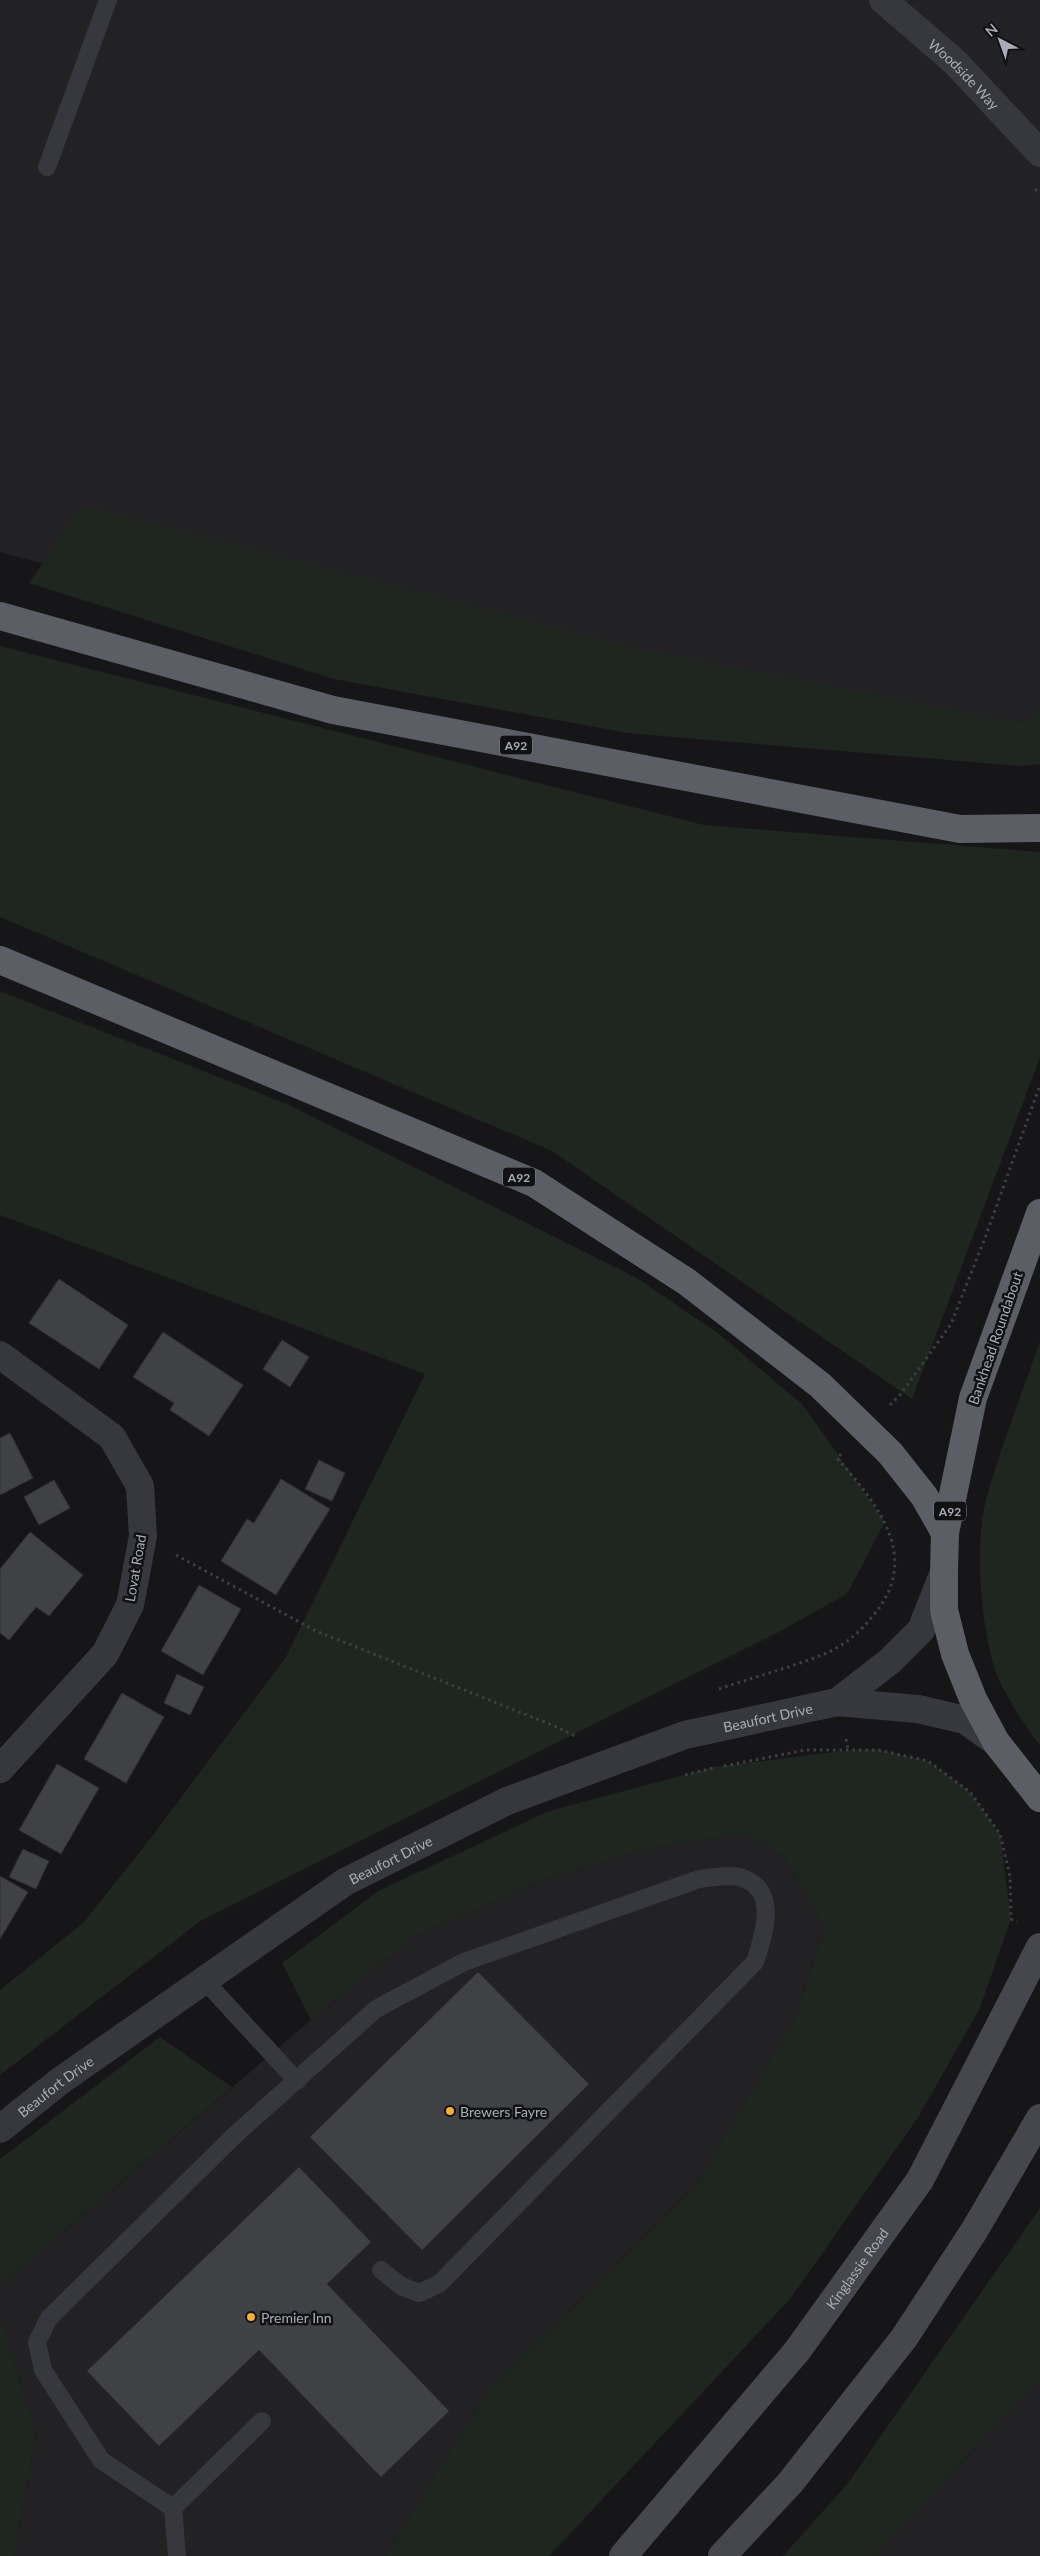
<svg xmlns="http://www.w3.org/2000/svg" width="1040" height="2556" viewBox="0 0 1040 2556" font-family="Lato,sans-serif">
<rect width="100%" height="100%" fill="#161618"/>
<g fill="#222225">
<polygon points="0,0 1040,0 1040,708 1021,723 282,629 0,552"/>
<polygon points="745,1833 783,1856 824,1925 797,2015 695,2186 488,2391 385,2556 14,2556 36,2434 0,2315 0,2286 311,2020 415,1936 536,1883 641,1850"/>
<polygon points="1040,2378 1040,2556 875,2556"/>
</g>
<g fill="#1e261f">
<polygon points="82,505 644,650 1021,723 1040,708 1040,764 1020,766 627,733 334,679 29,583"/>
<polygon points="0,646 704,825 1040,852 1040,1057 912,1399 552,1151 0,917"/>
<polygon points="0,991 287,1104 637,1278 719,1334 803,1405 885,1522 847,1594 777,1633 202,1920 0,2075 0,1990 83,1923 150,1839 286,1657 425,1374 0,1215"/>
<path d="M 1040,1341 L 1040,1745 C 1027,1730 999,1686 994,1667 C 981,1622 974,1545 986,1500 C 1000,1447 1022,1394 1040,1341 Z"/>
<polygon points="848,1750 879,1750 928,1761 970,1792 1000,1834 1011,1919 979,2010 919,2116 790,2299 549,2556 385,2556 488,2391 695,2186 797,2015 824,1925 783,1856 745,1833 641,1850 536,1883 415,1936 311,2020 282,1963 378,1891 549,1811 714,1767"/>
<polygon points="160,2037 232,2087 0,2286 0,2159"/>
<polygon points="1040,2208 1040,2378 875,2556 783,2556 848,2483"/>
<polygon points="0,2315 36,2434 14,2556 0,2556"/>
</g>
<g fill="#404145" stroke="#303034">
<polygon points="59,1279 128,1325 99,1369 29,1323"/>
<polygon points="163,1332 243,1385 209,1436 170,1410 174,1403 133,1377"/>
<polygon points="282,1340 309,1357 290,1387 263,1369"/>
<polygon points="10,1433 33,1478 0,1495 0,1438"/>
<polygon points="319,1460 345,1473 332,1501 305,1489"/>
<polygon points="281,1479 330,1509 276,1595 221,1561 247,1519 254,1523"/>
<polygon points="54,1480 70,1508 39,1525 24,1497"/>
<polygon points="30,1532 83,1575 49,1616 36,1607 9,1640 0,1633 0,1569"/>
<polygon points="199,1585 241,1609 203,1675 161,1651"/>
<polygon points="177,1674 204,1687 190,1715 164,1703"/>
<polygon points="122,1693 164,1717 126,1783 84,1759"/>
<polygon points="57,1764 99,1788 61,1854 19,1830"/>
<polygon points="23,1849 49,1861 36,1889 9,1877"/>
<polygon points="0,1876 28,1892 0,1939"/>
<polygon points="478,1972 589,2084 422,2250 310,2137"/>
<polygon points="299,2167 371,2242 327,2284 449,2411 381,2477 259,2350 159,2446 87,2371"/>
</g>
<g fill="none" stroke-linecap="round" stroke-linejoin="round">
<g stroke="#3d3f44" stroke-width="3" stroke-dasharray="2.5 4" stroke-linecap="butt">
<polyline points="1035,189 1040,194"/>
<polyline points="890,1405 900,1395 951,1324 985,1238 1040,1085"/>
<polyline points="176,1555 316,1631 557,1727 577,1737"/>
<path d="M 719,1689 C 754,1677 790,1668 824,1654 C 844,1646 859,1633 872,1617 C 923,1558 878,1505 837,1458 L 841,1454"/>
<polyline points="846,1739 848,1750"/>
<polyline points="724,1766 805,1750 879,1750 928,1761 970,1792 1000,1834 1010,1876 1011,1919 1017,1922"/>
<polyline points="685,1775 713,1768"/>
</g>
<g stroke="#37383d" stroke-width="18">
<polyline points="47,167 108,0"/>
<polyline points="204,1980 297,2081"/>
<polyline points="173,2508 262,2421"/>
<path d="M 177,2556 L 173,2508 L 101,2460 L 43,2370 L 37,2342 L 49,2318 L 236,2134 L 376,2009 L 464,1962 L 699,1879 C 711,1878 727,1874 739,1877 C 780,1888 764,1934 755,1962 L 439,2284 L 419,2293 L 401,2286 L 381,2270"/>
</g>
<polyline stroke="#37383d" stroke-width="28" points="0,1355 112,1437 140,1486 143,1536 130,1605 105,1654 0,1769"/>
<g stroke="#37383d" stroke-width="28">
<path id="s1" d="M 883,0 L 955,62 L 1040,153"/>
<polyline points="837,1702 890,1661 921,1630 944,1572"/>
<path id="s2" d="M 0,2129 L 60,2081 L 345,1882 L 507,1801 L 685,1735 L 837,1702 L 918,1709 L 965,1720 L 996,1742"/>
</g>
<g stroke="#45474d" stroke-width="28">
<path id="s3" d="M 623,2556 L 797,2351 L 920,2180 L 1040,1947"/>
<polyline points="722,2556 790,2483 904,2338 974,2231 1040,2118"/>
</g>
<g stroke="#5b5e65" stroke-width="28">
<polyline points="0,616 333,710 960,829 1040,828"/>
<polyline points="0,960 534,1183 687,1282 820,1385 890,1453 924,1496 945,1533"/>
<polyline points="1040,1213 973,1398 945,1533 944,1571 944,1610 955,1654 973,1699 996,1742 1040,1798"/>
</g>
</g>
<g fill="#f2b134" stroke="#111113" stroke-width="2">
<circle cx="450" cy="2111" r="5"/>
<circle cx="251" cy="2317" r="5"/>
</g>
<g text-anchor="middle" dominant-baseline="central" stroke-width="5" stroke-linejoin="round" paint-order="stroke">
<g fill="#111113" stroke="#7b7e86" stroke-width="1">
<rect x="500" y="735.5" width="32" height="19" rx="4"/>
<rect x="503" y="1167.5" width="32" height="19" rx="4"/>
<rect x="934" y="1501.5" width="32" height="19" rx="4"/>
</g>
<g font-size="12" font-weight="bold" fill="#a8adb8">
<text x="516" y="745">A92</text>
<text x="519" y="1177">A92</text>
<text x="950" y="1511">A92</text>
</g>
<g font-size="14" fill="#a8adb8" stroke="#111113">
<text stroke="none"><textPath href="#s1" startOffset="110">Woodside Way</textPath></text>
<text transform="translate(995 1338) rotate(-71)">Bankhead Roundabout</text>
<text transform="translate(135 1568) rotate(-80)">Lovat Road</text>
<text stroke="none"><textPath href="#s2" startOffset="880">Beaufort Drive</textPath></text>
<text stroke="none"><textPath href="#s2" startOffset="475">Beaufort Drive</textPath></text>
<text stroke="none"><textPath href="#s2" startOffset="70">Beaufort Drive</textPath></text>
<text stroke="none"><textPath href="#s3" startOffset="371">Kinglassie Road</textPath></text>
</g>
<g font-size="14" fill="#a8adb8" stroke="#111113" text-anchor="start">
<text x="460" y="2111">Brewers Fayre</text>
<text x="261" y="2317">Premier Inn</text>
</g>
</g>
<g transform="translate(1000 40) rotate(319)" stroke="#111113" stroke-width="4" paint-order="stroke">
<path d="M0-4L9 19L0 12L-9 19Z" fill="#a8adb8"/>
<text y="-8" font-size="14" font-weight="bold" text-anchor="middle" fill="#a8adb8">N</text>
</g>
</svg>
